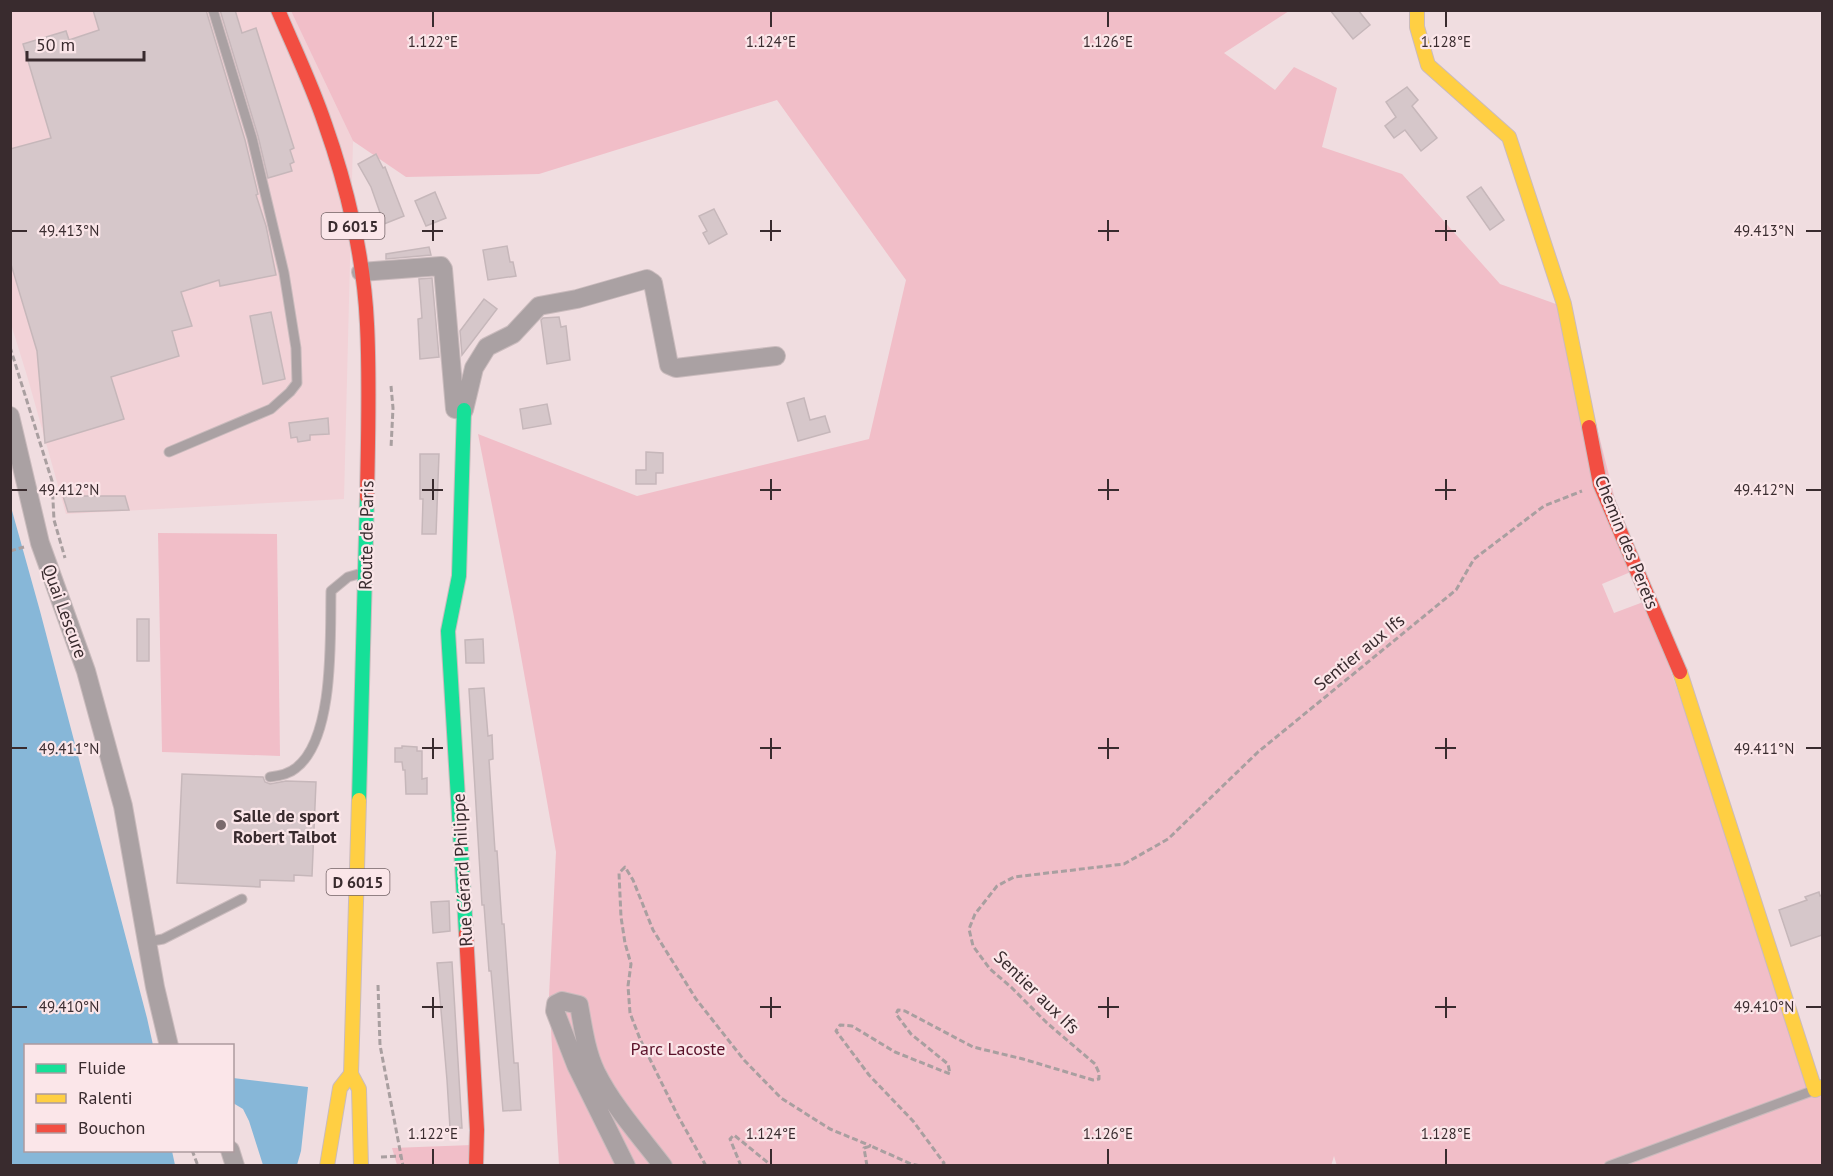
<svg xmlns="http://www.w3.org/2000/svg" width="1833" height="1176" viewBox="0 0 1833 1176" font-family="'PT Sans',sans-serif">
<rect width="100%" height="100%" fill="#f0dde0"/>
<polygon fill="#f2d2d7" points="10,11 291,11 353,141 344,499 66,514 28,379 11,324"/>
<g fill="#f1bec8">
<polygon points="291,11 1289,11 1224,53 1275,90 1294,67 1337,88 1322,147 1402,174 1500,284 1567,308 1633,571 1602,584 1614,613 1646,601 1822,1100 1822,1165 1337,1166 1334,1156 1331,1166 559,1165 549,996 556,852 514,617 478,434 637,496 869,439 906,280 777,100 539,174 406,177 353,141"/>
<polygon points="158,533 277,534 280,756 162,752"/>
<polygon points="472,1145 476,1165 397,1165 392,1148"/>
</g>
<g fill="#87b7d8">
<polygon points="11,507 40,611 147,1018 153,1045 26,1046 26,1150 172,1151 175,1165 11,1165"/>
<polygon points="233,1078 308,1087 301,1151 297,1165 263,1165 249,1121 243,1109 233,1103"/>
</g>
<g fill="#d6c7ca" stroke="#c6b7ba" stroke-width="1.5">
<polygon points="93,10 206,10 245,140 258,194 256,195 266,226 276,275 220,286 219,280 181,292 192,326 172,331 179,356 111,377 124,419 45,443 37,351 10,261 10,149 51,138 23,44 66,31 69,40 99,30"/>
<polygon points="220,10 235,10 242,33 256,28 294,148 290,150 294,162 290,164 292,171 268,178 258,136"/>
<polygon points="1330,10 1358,10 1370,25 1353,39"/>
<polygon points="1407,87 1418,100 1412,106 1437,138 1421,151 1405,130 1394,138 1385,126 1396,117 1386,102"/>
<polygon points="376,154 383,168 385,167 404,216 384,224 371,187 358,164"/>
<polygon points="1481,187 1504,220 1490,230 1467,197"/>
<polygon points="435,192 446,218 426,226 415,201"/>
<polygon points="714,209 727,234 709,244 703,233 707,231 699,216"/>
<polygon points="507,246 510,262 513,262 516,276 488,280 483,250"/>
<polygon points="429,247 431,255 386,259 386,254"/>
<polygon points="432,278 439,357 420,359 418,319 422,318 419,279"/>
<polygon points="484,299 497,309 462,355 460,331"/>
<polygon points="271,312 285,379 263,384 250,316"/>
<polygon points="559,317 561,327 566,326 570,360 547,364 541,320 543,318"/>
<polygon points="804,398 810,420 825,416 830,432 798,441 787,403"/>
<polygon points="547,404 551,424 523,429 520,409"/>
<polygon points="328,418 329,434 310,435 310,440 298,442 297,437 291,438 289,423"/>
<polygon points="646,452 663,453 663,473 656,473 656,484 636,484 636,470 646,470"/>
<polygon points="420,454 439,454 436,534 422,534 423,499 420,499"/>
<polygon points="63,496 125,496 129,510 68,512"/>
<rect x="137" y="619" width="12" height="42"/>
<polygon points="483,639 484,663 466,663 465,640"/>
<polygon points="484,688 488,736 492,735 493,759 489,760 495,851 497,851 502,924 504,924 514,1063 518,1063 521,1110 503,1111 491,971 489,971 484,905 482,905 469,689"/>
<polygon points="402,746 417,747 417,751 422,751 422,779 427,778 427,794 406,794 405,770 403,770 402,762 395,762 395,748 402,748"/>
<polygon points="182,774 263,777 265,782 270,784 286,781 316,782 312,876 294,875 294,881 260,880 260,887 177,883"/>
<polygon points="1819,892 1820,896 1822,895 1822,935 1791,946 1779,910 1807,900 1805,897"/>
<polygon points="449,901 450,931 433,933 431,902"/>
<polygon points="452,962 462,1128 450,1128 447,1080 437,963"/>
</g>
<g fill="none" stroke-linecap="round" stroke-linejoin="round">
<defs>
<g id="lane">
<polyline points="169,452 271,409 290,392 297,383 296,348 284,273 252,138 213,10"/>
<path d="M 270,777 C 279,776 289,774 296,768 C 335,738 330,636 331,591 L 348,577 L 362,573"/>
<polyline points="147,942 163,939 242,899"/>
<polyline points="1609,1166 1812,1091"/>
</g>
<g id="street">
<polyline points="361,272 441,266 443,269 455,409 464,410 474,368 487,347 513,334 539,306 577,299 647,279 653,283 669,365 676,368 776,356"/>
<polyline points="10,416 40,543 86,671 123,806 155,987 169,1046"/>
<polyline points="230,1150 235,1166"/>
<path d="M 626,1166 L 576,1065 L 555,1011 L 556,1004 L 562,1001 L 579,1005 C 583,1027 586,1051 596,1072 C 613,1106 640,1136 663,1166"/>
</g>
<g id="fast">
<polyline points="464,410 459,576 448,631 466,933"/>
<polyline points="359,800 367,497"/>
</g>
<g id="slow">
<polyline points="1417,10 1417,27 1428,65 1509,137 1564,304 1589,427"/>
<polyline points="1680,672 1815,1090 1822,1087"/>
<polyline points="359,800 351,1074 359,1089 361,1166"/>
<polyline points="327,1166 340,1088 351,1074"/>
</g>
<g id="jam">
<path d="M 278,10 C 294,48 312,85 325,124 C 347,186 364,258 367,324 C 370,382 368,440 367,497"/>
<polyline points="1589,427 1600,484 1680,672"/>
<polyline points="466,933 477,1130 476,1166"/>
</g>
</defs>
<use href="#lane" stroke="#cabbbd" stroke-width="11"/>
<use href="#street" stroke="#cabbbd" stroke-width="20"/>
<use href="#fast" stroke="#cabbbd" stroke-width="16"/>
<use href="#slow" stroke="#cabbbd" stroke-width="16"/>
<use href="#jam" stroke="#cabbbd" stroke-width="16"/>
<g stroke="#a99fa0" stroke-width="3" stroke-dasharray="6 3" stroke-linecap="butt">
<polyline points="10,347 52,481 54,520 65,558"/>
<polyline points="391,386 393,408 391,448"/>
<polyline points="10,551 24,547"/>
<polyline points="378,985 380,1045 403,1166"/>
<polyline points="192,1150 198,1166"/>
<polyline points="381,1157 401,1156"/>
<polyline points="706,1166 678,1116 640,1039 630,1013 628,986 631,964 625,943 621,917 619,873 625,867 633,880 653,930 696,999 744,1060 781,1098 830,1129 871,1146"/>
<polyline points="741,1166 730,1139 734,1135 772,1166"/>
<polyline points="867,1166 864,1148 871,1146 911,1164 921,1166"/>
<polyline points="942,1166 944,1163 913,1121 869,1075 836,1031 840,1025 852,1026 895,1052 950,1074 948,1064 911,1034 896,1014 898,1010 905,1011 973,1047 1023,1059 1093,1080 1099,1079 1099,1073 1095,1064 1047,1023 1011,987 990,969 973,946 969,929 975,914 997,886 1014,877 1124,864 1168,839 1258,752 1456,590 1474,559 1544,506 1582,491"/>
</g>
<use href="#lane" stroke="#aaa1a3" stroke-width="9"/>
<use href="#street" stroke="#aaa1a3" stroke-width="18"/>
<use href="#fast" stroke="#16e098" stroke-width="14"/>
<use href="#slow" stroke="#ffcf43" stroke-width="14"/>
<use href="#jam" stroke="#f24e42" stroke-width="14"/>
</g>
<path fill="none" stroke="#392b2e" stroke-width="2" d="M 433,12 L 433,27M 771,12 L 771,27M 1108,12 L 1108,27M 1446,12 L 1446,27M 433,220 L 433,241M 771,220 L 771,241M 1108,220 L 1108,241M 1446,220 L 1446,241M 12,231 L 27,231M 422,231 L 443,231M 760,231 L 781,231M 1098,231 L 1119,231M 1435,231 L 1456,231M 1806,231 L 1821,231M 433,479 L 433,500M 771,479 L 771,500M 1108,479 L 1108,500M 1446,479 L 1446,500M 12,490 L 27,490M 422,490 L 443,490M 760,490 L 781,490M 1098,490 L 1119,490M 1435,490 L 1456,490M 1806,490 L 1821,490M 433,738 L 433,759M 771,738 L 771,759M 1108,738 L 1108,759M 1446,738 L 1446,759M 12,748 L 27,748M 422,748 L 443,748M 760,748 L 781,748M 1098,748 L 1119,748M 1435,748 L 1456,748M 1806,748 L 1821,748M 433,997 L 433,1018M 771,997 L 771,1018M 1108,997 L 1108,1018M 1446,997 L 1446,1018M 12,1007 L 27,1007M 422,1007 L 443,1007M 760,1007 L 781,1007M 1098,1007 L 1119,1007M 1435,1007 L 1456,1007M 1806,1007 L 1821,1007M 433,1149 L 433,1164M 771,1149 L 771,1164M 1108,1149 L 1108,1164M 1446,1149 L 1446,1164"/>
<circle fill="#79696c" stroke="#fbe6e9" stroke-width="2" cx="221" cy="825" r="6"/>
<g text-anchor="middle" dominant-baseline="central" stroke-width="4.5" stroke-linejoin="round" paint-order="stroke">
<g fill="#fbe6e9" stroke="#736366" stroke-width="1.5">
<rect x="321.5" y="213" width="63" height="26" rx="4.5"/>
<rect x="326.5" y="869" width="63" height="26" rx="4.5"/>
</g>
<g font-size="16" font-weight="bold" fill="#392b2e">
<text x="353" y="226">D 6015</text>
<text x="358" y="882">D 6015</text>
</g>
<g font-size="18" fill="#392b2e" stroke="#fbe6e9">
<text transform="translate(366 535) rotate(-89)">Route de Paris</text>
<text transform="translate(1627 542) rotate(68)">Chemin des Perets</text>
<text transform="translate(65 611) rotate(70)">Quai Lescure</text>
<text transform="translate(1359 652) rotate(-39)">Sentier aux Ifs</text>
<text transform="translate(462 870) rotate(-93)">Rue Gérard Philippe</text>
<text transform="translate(1037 992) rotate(44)">Sentier aux Ifs</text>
</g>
<g font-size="18" font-weight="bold" fill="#392b2e" stroke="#fbe6e9" text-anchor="start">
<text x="233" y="815">Salle de sport<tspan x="233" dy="21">Robert Talbot</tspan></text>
</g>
<g font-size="18" fill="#5a1129" stroke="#fbe6e9">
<text x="678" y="1048">Parc Lacoste</text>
</g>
</g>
<g font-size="15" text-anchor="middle" fill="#392b2e" stroke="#fbe6e9" stroke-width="4.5" stroke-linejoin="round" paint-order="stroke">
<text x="433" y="47">1.122°E</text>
<text x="771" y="47">1.124°E</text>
<text x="1108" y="47">1.126°E</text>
<text x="1446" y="47">1.128°E</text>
<text x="69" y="236">49.413°N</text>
<text x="1764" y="236">49.413°N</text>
<text x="69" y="495">49.412°N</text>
<text x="1764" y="495">49.412°N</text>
<text x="69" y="754">49.411°N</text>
<text x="1764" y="754">49.411°N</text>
<text x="69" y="1012">49.410°N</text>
<text x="1764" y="1012">49.410°N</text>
<text x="433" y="1139">1.122°E</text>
<text x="771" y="1139">1.124°E</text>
<text x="1108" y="1139">1.126°E</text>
<text x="1446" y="1139">1.128°E</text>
</g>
<rect width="1833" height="1176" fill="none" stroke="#392b2e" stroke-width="24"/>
<rect x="24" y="1044" width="210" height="108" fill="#fbe6e9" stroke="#ad9b9e" stroke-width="1.5"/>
<rect x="36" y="1064" width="30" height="9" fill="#16e098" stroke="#ad9b9e" stroke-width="1.5"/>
<text x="78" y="1074" font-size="18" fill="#392b2e">Fluide</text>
<rect x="36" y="1094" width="30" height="9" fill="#ffcf43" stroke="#ad9b9e" stroke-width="1.5"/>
<text x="78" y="1104" font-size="18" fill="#392b2e">Ralenti</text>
<rect x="36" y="1124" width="30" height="9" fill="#f24e42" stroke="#ad9b9e" stroke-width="1.5"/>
<text x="78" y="1134" font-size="18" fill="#392b2e">Bouchon</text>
<path d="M27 51v9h117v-9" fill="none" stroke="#392b2e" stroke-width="3"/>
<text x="36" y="51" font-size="18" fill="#392b2e" stroke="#fbe6e9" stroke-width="4.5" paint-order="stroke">50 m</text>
</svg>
